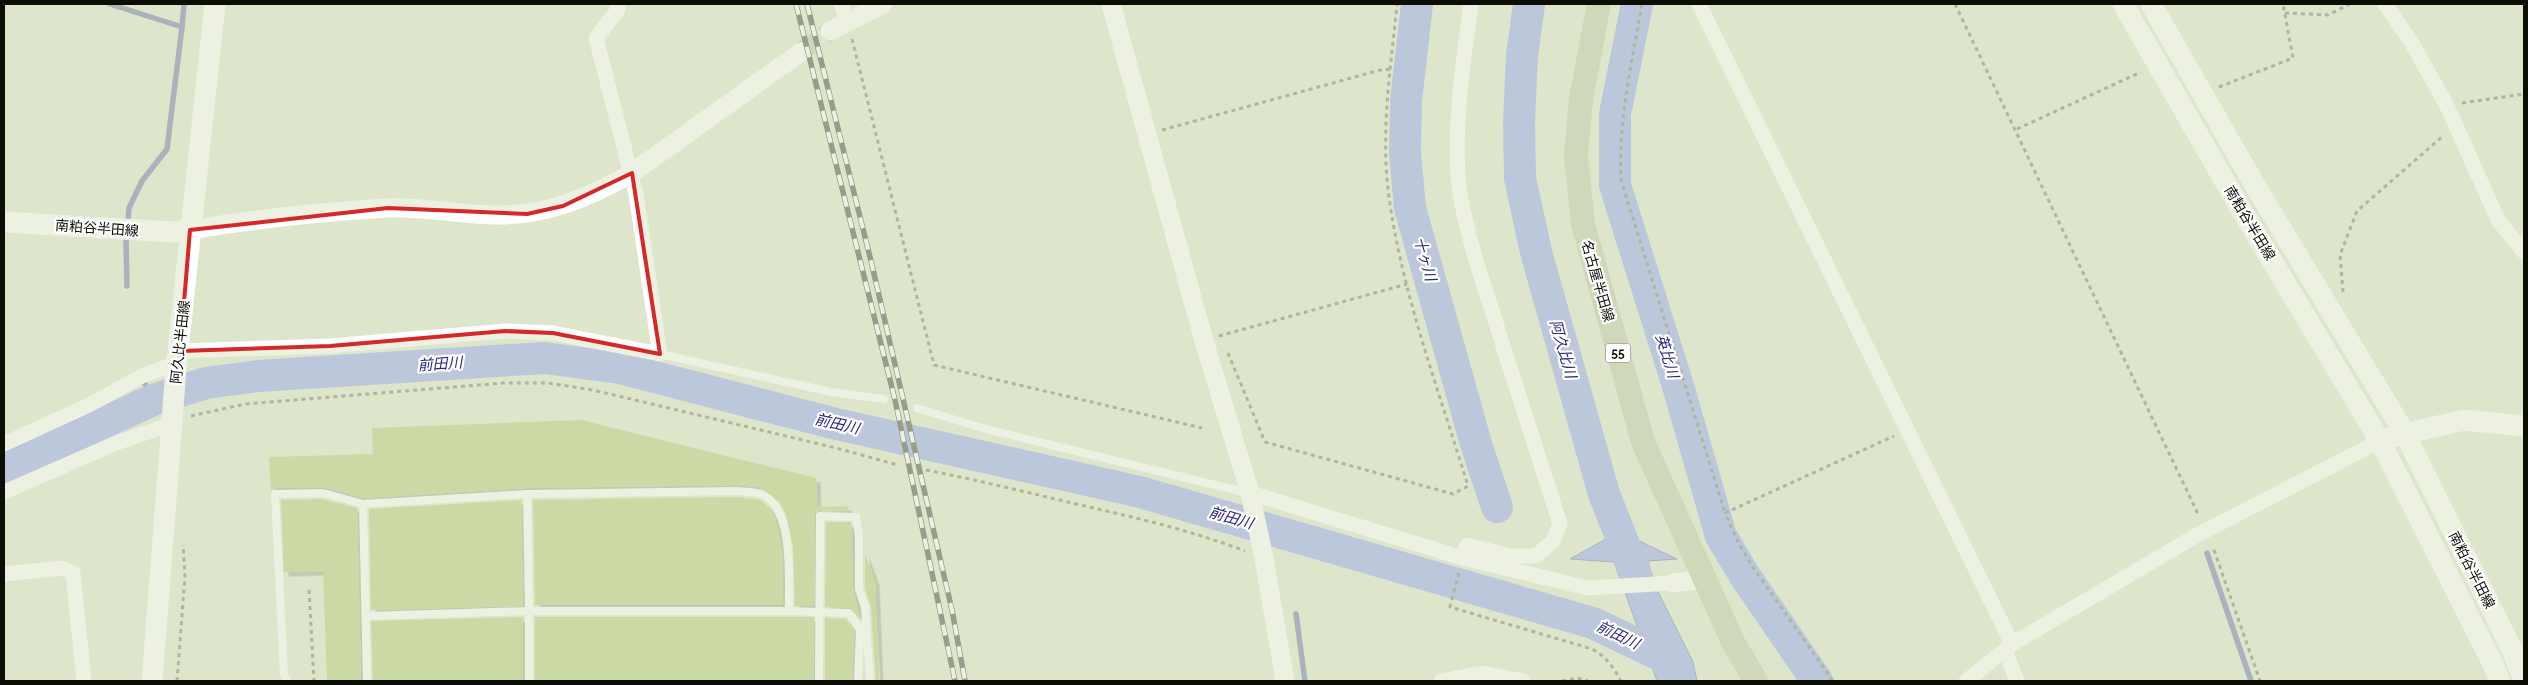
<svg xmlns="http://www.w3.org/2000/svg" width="2528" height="685" viewBox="0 0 2528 685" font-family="Raleway,'Noto Sans JP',sans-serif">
<defs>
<filter id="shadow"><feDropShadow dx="4.5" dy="4.5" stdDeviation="0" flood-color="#0004"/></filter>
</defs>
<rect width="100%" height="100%" fill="#dde6cb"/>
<polygon fill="#97a3f1" stroke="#6d76aa" points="1633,538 1677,559 1648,561 1656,588 1693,662 1697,681 1657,681 1614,562 1570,559 1604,540"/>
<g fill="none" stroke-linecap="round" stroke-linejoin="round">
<g stroke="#6d76aa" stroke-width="5.5">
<polyline points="110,4 182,27 167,149 142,181 129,208 128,221"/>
<polyline points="182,27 184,4"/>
<polyline points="126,240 127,286"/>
<polyline points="145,384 153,400"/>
<polyline points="2207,553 2251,681"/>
<polyline points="1296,614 1305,681"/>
</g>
<g stroke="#97a3f1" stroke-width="32">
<polyline points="1417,4 1406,101 1405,153 1410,208 1476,444 1497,507"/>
<polyline points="1529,4 1522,56 1519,121 1520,178 1536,252 1604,494 1638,580"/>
<polyline points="1637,4 1615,114 1615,185 1678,386 1721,536 1745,576 1817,681"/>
<polyline points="4,469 153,400 206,383 258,376 544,358 620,368 832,423 1140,492 1593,623 1664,657"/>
</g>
</g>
<g fill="#b5cc76" filter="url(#shadow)">
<polygon points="581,420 816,478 817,507 847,506 849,511 820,510 815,514 814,606 795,606 793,547 786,514 777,499 758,487 736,485 527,488 364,498 323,487 275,488 271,491 269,457 373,454 372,428"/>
<polygon points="738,497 760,500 769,507 775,518 782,548 783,605 535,605 533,500"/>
<polygon points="322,499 357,508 361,681 327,681 323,571 284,572 281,500"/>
<polygon points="521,500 523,606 371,610 369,509"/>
<polygon points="826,522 851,522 853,589 860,619 851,608 825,607"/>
<polygon points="865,554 875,581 879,681 876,681 871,607 865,588"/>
<polygon points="523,617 523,681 373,681 371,621"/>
<polygon points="535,617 814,617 813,681 535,681"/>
<polygon points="825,618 846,619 854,631 852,681 825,681"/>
</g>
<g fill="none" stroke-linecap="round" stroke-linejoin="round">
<polyline stroke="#bec6ad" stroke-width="19" stroke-dasharray="19 9" stroke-linecap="butt" points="801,52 830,31"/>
<g stroke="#767c6a" stroke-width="3" stroke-dasharray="4 4" stroke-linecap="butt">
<path d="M 1642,4 C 1632,62 1618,121 1621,180 L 1725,513"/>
<polyline points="1955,4 2198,514"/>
<polyline points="2285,13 2328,15 2350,4"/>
<polyline points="852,39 934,365 1202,428"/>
<polyline points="2219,87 2293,58 2283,4"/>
<polyline points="2462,103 2524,94"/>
<polyline points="2017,129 2141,72"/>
<polyline points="1162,130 1384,69 1390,70"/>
<polyline points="2343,292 2340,255 2357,211 2443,136"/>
<polyline points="1219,336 1407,284"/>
<path d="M 1228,353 L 1265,442 L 1453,494 L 1468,486 C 1439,391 1400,288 1388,189 C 1381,128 1391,65 1397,4"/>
<polyline points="191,416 245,404 503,383 548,383 593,390 836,448 898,465"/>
<path d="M 926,470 C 977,480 1026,492 1076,504 C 1133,517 1190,530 1245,551"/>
<polyline points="2214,550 2260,681"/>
<path d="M 1459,573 L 1450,607 L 1592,649 C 1607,657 1613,667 1621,681"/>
<polyline points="309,590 314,681"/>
<polyline points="177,681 185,576 183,545"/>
<polyline points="1562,681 1577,678 1588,681"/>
<polyline points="1833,681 1752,566 1738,542 1725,513 1894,436"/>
</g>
<g stroke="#fff" stroke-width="8">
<polyline points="660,354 831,392 884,399"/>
<polyline points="917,408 982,428 1248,493"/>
<polyline points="527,494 529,611 789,611"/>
<polyline points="363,504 367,681"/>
<polyline points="366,616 529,611 529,681"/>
<path d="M 287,681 L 284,675 L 275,494 L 323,493 L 363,504 L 527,494 L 736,491 C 743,492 756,491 763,495 C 795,510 788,581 789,611 L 849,613 L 860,629 L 858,681"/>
<polyline points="819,681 820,516 856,517 859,536 859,589 865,607 870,681"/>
</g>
<g stroke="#fff" stroke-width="15">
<polyline points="842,4 846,21"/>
<polyline points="1699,4 2012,644"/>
<polyline points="2385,4 2412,43 2448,108 2498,220 2524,252"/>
<polyline points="180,351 330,346 505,331 553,333 660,354 636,194 596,38 618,10 618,4"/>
<polyline points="4,444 89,405 142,376 177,363"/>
<polyline points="4,492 116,443 172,424"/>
<polyline points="1250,493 1463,558 1588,588 1673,583"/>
<path d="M 1463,558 L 1467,545 L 1510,556 L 1536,556 L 1553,541 L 1560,524 L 1477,264 C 1470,239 1462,213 1459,186 C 1453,126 1463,64 1471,4"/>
<polyline points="4,574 62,568 73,573 84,681"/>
<polyline points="2005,650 2017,681"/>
<polyline points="1441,681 1483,673 1523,681"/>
<polyline points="1966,681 2012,644 2199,534 2380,441"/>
</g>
<g stroke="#fff" stroke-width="19">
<polyline points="1111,4 1204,341 1250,493 1264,558 1285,681"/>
<polyline points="830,31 883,4"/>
<path d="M 190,230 C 254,219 321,212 386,208 C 423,206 460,215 496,215 C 546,216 590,197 632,173 L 801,52"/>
<polyline points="1673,583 1704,579"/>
</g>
<g stroke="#fff" stroke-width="21">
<polyline points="2123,4 2235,199 2380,441 2492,662 2500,681"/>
<polyline points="2151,4 2256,187 2404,432 2513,652 2524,681"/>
<polyline points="4,222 172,232 190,230"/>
<polyline points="2392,437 2464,420 2524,426"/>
<polyline points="152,681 176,369 215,4"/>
</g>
<polyline stroke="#bec8a5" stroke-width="24" points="1599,4 1581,99 1576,156 1583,224 1643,442 1734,644 1756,681"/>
<defs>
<g id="rail">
<polyline points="796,4 895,400 955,681"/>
<polyline points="807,4 871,261 952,610 965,681"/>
</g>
</defs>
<use href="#rail" stroke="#43463a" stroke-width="5.5"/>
<use href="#rail" stroke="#fff" stroke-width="4" stroke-dasharray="11" stroke-linecap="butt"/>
</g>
<path d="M0 0H2528V685H0ZM 632,173 L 660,354 L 553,333 L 505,331 L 330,346 L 180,351 L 190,230 L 388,208 L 527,214 L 563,206 Z" fill="#dde6cb" fill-opacity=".55" fill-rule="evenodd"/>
<path fill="none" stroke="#d62828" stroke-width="4" stroke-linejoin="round" d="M 632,173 L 660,354 L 553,333 L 505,331 L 330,346 L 180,351 L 190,230 L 388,208 L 527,214 L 563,206 Z"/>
<g text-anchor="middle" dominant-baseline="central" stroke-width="4.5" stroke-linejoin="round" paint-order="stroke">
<rect fill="#fff" stroke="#555651" stroke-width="1" x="1605.5" y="343.5" width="25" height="19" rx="4"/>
<g font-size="12" font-weight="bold" fill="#0c0e06">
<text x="1618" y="353">55</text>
</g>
<g font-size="14" fill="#0c0e06" stroke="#fff">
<text transform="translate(2250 223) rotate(59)">南粕谷半田線</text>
<text transform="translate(97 228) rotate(4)">南粕谷半田線</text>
<text transform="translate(1598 281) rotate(74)">名古屋半田線</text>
<text transform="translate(180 342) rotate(-84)">阿久比半田線</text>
<text transform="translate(2472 570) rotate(63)">南粕谷半田線</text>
</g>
<g font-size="15" font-style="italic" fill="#29277f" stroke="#fff">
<text transform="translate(1425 259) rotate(74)">十ヶ川</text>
<text transform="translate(1563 349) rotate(74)">阿久比川</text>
<text transform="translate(1667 356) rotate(73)">英比川</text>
<text transform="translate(440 364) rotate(-4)">前田川</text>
<text transform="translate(837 424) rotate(13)">前田川</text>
<text transform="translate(1231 518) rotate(16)">前田川</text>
<text transform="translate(1618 635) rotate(26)">前田川</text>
</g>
</g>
<rect width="2528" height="685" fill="none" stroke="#0c0e06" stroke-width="10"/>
</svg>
